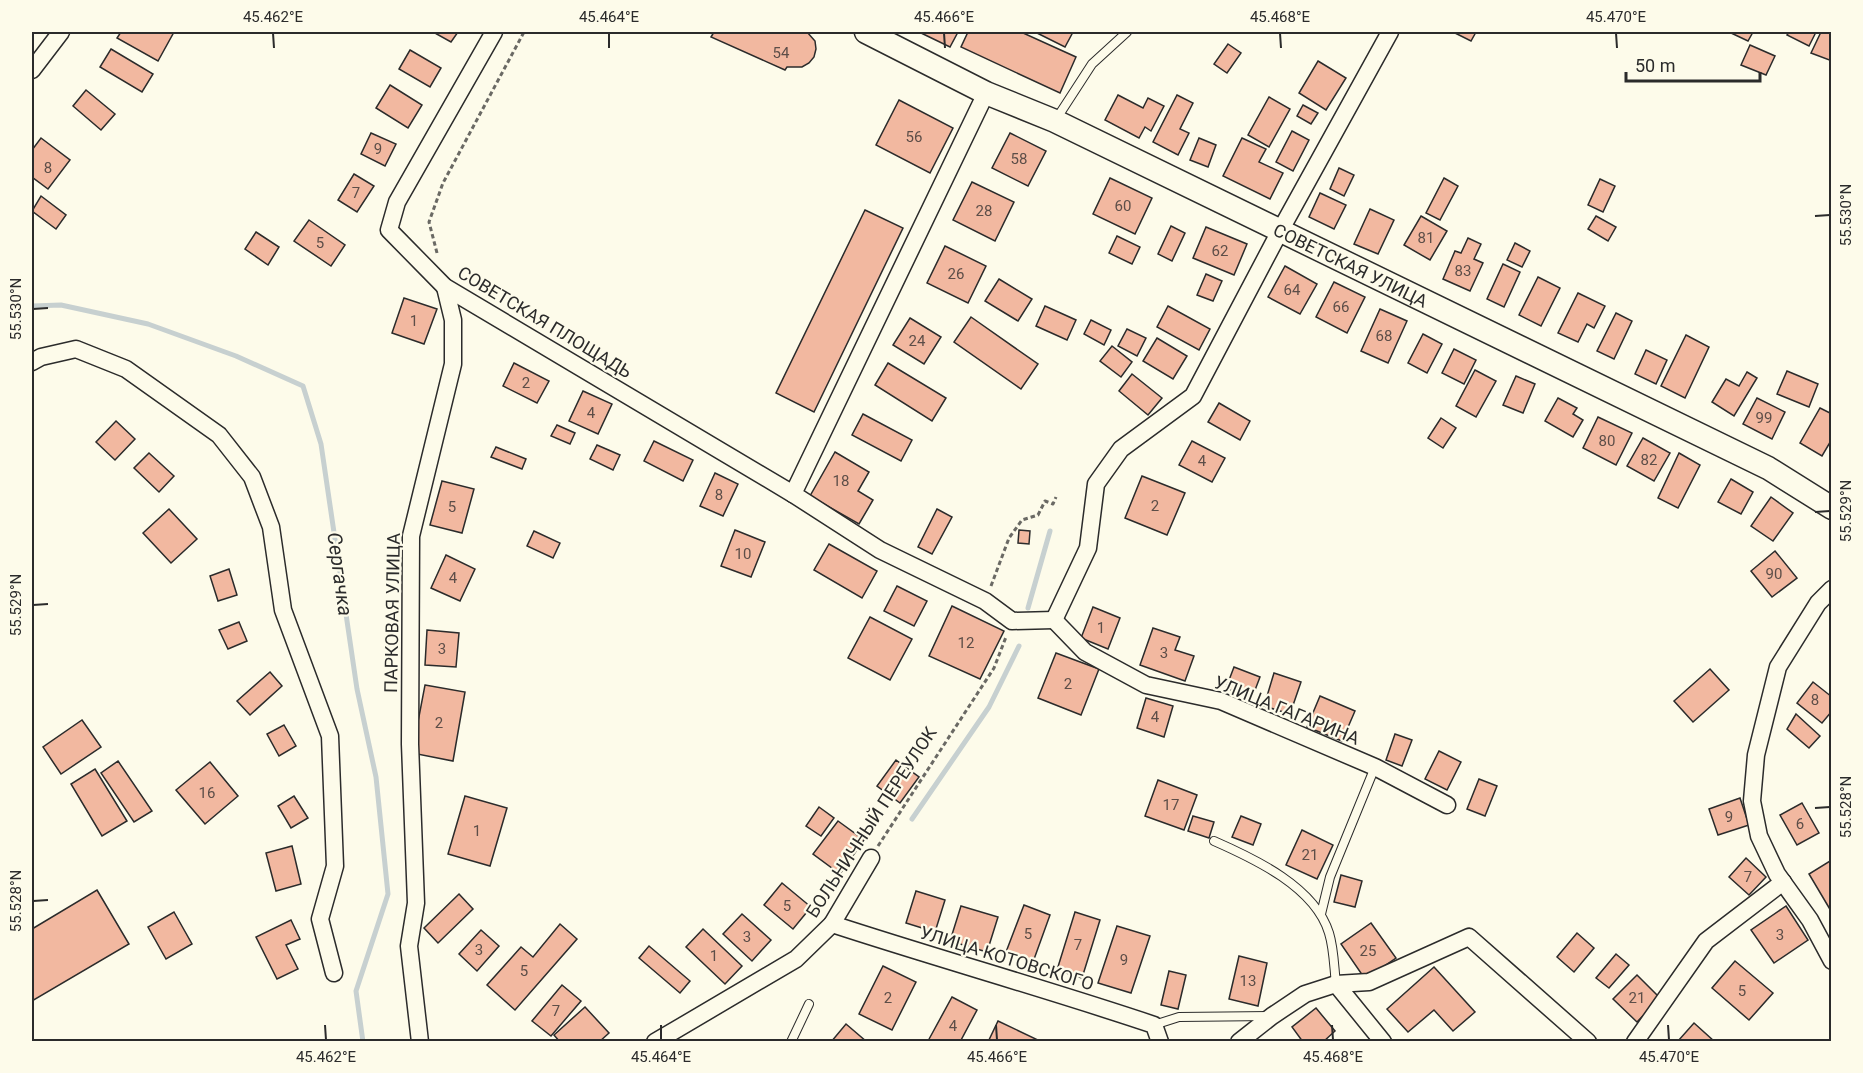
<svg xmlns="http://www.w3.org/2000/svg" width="1863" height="1073" viewBox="0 0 1863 1073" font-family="Roboto,sans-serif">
<rect width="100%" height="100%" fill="#fdfbea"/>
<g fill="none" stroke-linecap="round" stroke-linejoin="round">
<g stroke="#c7d0d0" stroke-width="5">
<polyline points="32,306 61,305 148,324 236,356 303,386 321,444 357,689 376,777 388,894 356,991 363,1042"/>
<polyline points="1028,608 1050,531"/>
<polyline points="912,819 989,707 1019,646"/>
</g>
</g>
<g fill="#f2b8a0" stroke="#2b2b2b" stroke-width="1.5">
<polygon points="121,32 174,32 158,61 117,38"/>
<polygon points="433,32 458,32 451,42"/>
<polygon points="714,32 807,32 815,41 816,49 814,57 809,63 802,67 787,67 785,70 711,37"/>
<polygon points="919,32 958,32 950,47"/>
<polygon points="968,32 1021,32 1076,57 1060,93 961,47"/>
<polygon points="1035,32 1073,32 1065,47"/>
<polygon points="1453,32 1476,32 1471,41"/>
<polygon points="1729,32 1753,32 1748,41"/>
<polygon points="1789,32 1816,32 1809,46 1787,35"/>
<polygon points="1821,32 1832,32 1832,61 1811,53"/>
<polygon points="1228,44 1241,53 1227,73 1214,64"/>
<polygon points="1750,45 1775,56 1766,75 1741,65"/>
<polygon points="111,49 153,74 142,92 100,67"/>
<polygon points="410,50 441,68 430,87 399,69"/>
<polygon points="1318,61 1346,78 1326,110 1299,93"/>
<polygon points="390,85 422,105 408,128 376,108"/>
<polygon points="86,90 115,114 101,130 73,106"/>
<polygon points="1118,95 1143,108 1148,98 1164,106 1151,131 1145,127 1139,138 1105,120"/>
<polygon points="1177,95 1193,103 1180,129 1189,133 1178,155 1153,142"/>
<polygon points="1269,97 1290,109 1269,147 1248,135"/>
<polygon points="899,100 953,128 930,173 876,145"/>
<polygon points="1303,105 1318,113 1311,124 1297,116"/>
<polygon points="1292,131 1309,140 1293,171 1276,162"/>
<polygon points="371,133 396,144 385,166 361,154"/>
<polygon points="1010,133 1046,151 1028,186 992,168"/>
<polygon points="41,138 70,160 48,189 32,177 32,150"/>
<polygon points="1199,138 1216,145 1208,167 1190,160"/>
<polygon points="1242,138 1266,149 1259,162 1283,173 1270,199 1223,176"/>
<polygon points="1339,168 1354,175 1344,196 1330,189"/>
<polygon points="354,174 374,186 357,212 338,200"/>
<polygon points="1110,178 1152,198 1135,234 1093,214"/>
<polygon points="1444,178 1458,186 1440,220 1426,213"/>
<polygon points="1600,179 1615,186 1603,212 1588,205"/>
<polygon points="972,182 1014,202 995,241 953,220"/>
<polygon points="1320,193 1346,205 1334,229 1309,217"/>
<polygon points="41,196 66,215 56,229 32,211"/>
<polygon points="1370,209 1394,220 1378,254 1354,244"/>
<polygon points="865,210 903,228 814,412 776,393"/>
<polygon points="1421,216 1447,231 1430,260 1404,245"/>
<polygon points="1596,216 1616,227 1608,241 1588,229"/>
<polygon points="309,220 345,245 331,266 294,241"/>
<polygon points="1171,226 1185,233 1172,261 1158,254"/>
<polygon points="1206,227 1247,244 1234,275 1193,258"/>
<polygon points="256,232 279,247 268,265 245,249"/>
<polygon points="1117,236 1140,247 1132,264 1109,253"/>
<polygon points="1468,238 1481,244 1474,259 1483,263 1470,291 1443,279 1455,251 1461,253"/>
<polygon points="1515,243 1530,251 1522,267 1507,260"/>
<polygon points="945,246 986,266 968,303 927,283"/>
<polygon points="1503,264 1520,272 1504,307 1487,299"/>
<polygon points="1285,266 1317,284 1300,314 1268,297"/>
<polygon points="1206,274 1222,281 1213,301 1197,295"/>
<polygon points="1538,277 1560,288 1541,326 1519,315"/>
<polygon points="999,279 1032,299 1018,321 985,301"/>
<polygon points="1334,282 1365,297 1347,333 1316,317"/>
<polygon points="1578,293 1605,306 1594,328 1587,324 1578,342 1558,333"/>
<polygon points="404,298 437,309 424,344 392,333"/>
<polygon points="1045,306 1076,320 1067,340 1036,326"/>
<polygon points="1168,306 1210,329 1199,350 1157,327"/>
<polygon points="1380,309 1407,321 1388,363 1361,351"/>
<polygon points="1616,313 1632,321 1614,359 1597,351"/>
<polygon points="971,317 1038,364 1021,389 954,342"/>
<polygon points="910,318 941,337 924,364 893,345"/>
<polygon points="1091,320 1111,330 1104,345 1084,334"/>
<polygon points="1127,329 1146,338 1137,356 1118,346"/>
<polygon points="1423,334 1442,344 1427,373 1408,363"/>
<polygon points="1686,335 1709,347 1685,398 1661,386"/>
<polygon points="1157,338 1187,356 1173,379 1143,361"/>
<polygon points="1112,346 1132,362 1121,377 1100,361"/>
<polygon points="1454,349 1476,360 1464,384 1442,373"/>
<polygon points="1646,350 1667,360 1656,384 1635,374"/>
<polygon points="514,363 549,381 537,403 503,386"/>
<polygon points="888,363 946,398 932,421 875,385"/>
<polygon points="1475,370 1496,381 1476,417 1456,406"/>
<polygon points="1787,371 1818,384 1809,407 1777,394"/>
<polygon points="1747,372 1757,378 1734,416 1712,402 1726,379 1739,386"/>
<polygon points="1132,374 1162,398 1148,415 1119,391"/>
<polygon points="1516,376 1535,384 1523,413 1503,405"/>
<polygon points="583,391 612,404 598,434 569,421"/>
<polygon points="1558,398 1577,408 1573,414 1583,420 1573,437 1545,421"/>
<polygon points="1757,398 1785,412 1772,439 1743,424"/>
<polygon points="1219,403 1250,421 1240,440 1208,422"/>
<polygon points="1820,408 1832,414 1832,439 1822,456 1800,443"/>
<polygon points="863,414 912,440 901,461 852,435"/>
<polygon points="1598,417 1632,433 1616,465 1583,448"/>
<polygon points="1441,418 1456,428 1443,448 1428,438"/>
<polygon points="116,421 135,439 115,460 96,442"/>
<polygon points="557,425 575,433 570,444 551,436"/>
<polygon points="1643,438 1670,453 1654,481 1627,466"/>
<polygon points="654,441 693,460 683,481 644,461"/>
<polygon points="1192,441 1225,458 1212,482 1179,465"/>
<polygon points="597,445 620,455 613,470 590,459"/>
<polygon points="496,447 526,459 522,469 491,457"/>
<polygon points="835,452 869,472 858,491 873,500 859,524 810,496"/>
<polygon points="149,453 174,476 159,492 134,468"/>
<polygon points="1679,453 1700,465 1678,508 1658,498"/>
<polygon points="715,473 738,484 723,516 700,506"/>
<polygon points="1142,476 1185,493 1167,535 1125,518"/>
<polygon points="1731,479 1753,492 1741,514 1718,502"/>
<polygon points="442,481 474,489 462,533 430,525"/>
<polygon points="1771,497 1793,513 1773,541 1751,526"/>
<polygon points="169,509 197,539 171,563 143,533"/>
<polygon points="937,509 952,517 932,554 918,547"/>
<polygon points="735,530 765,542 751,577 721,566"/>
<polygon points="1019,530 1030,531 1029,544 1018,543"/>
<polygon points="534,531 560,543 553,558 527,546"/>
<polygon points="829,544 877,571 862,598 814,570"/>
<polygon points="1775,551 1797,578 1772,597 1751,571"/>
<polygon points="446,555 475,569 460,601 431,588"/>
<polygon points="229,569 237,595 218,601 210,576"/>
<polygon points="897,586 927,601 914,626 884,611"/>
<polygon points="952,606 1004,631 980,679 929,656"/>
<polygon points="1093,607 1120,618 1108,649 1081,638"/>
<polygon points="870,617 912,639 890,680 848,658"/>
<polygon points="239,622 247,641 228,649 219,630"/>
<polygon points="1153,628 1180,637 1175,650 1194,656 1185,681 1140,665"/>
<polygon points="427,630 459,633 456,667 425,665"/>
<polygon points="1056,653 1099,669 1081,715 1038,698"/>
<polygon points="1234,667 1260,677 1252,698 1226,688"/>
<polygon points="1710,669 1729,690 1693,722 1674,701"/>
<polygon points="270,672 282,686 250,715 237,701"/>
<polygon points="1274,673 1301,682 1290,714 1264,706"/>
<polygon points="1813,682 1832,697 1832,711 1822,723 1797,703"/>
<polygon points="425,685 465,692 453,761 412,753"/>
<polygon points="1320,696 1355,711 1342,741 1307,727"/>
<polygon points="1146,698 1173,706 1164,737 1137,728"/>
<polygon points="1796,714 1820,736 1809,748 1787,729"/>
<polygon points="82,720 101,747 61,774 43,747"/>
<polygon points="284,725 296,746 279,756 267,734"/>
<polygon points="1395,734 1412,740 1402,766 1386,760"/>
<polygon points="1439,751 1461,762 1447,790 1425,779"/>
<polygon points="896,760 919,777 900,803 877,786"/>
<polygon points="118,761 152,811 134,822 101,773"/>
<polygon points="210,762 238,796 205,824 176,790"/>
<polygon points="95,769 127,821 102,836 71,784"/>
<polygon points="1479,779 1497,786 1485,816 1467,809"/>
<polygon points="1158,780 1197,795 1184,830 1145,816"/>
<polygon points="294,796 308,818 291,828 278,806"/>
<polygon points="465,796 507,808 490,866 448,854"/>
<polygon points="1740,798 1749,825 1718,835 1709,809"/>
<polygon points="1802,803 1819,833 1797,845 1780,815"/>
<polygon points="819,807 834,818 821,836 806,826"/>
<polygon points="1193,816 1214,822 1209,838 1188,831"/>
<polygon points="1241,816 1261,824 1253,845 1232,837"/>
<polygon points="838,821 864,840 840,874 813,854"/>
<polygon points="1302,830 1333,845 1317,879 1286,865"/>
<polygon points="292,846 301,884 276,891 266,853"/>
<polygon points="1746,858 1766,877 1749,895 1729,877"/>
<polygon points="1830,861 1832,864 1831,911 1809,874"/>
<polygon points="1341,875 1362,881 1355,907 1334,902"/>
<polygon points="782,883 811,907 793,929 764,905"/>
<polygon points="97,890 129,944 32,1001 32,929"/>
<polygon points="916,891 945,900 935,932 906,923"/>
<polygon points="459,894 473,909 438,943 424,928"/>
<polygon points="1024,905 1050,915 1033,962 1006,952"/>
<polygon points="961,906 998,917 987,952 950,941"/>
<polygon points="1786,906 1808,940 1774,963 1751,930"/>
<polygon points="174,912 192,944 166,959 148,927"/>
<polygon points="1075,912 1100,920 1082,978 1057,970"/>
<polygon points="742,914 771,940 752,961 723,934"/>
<polygon points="291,920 300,939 286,945 298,969 277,979 256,937"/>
<polygon points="1371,923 1396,958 1365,979 1341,944"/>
<polygon points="560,924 577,939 515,1010 487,985 521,947 533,957"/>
<polygon points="1117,926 1150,936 1131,993 1098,983"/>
<polygon points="703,929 742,966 725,984 686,947"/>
<polygon points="481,930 499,946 477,971 459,954"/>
<polygon points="1577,933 1594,948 1574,972 1557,957"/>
<polygon points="649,946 690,981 680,993 639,958"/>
<polygon points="1616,954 1629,965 1609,988 1596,978"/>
<polygon points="1239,956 1267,963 1258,1006 1229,999"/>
<polygon points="1735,961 1773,993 1749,1020 1712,988"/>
<polygon points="883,966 916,982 892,1030 859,1014"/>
<polygon points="1434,967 1475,1012 1453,1031 1434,1010 1408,1032 1387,1009"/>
<polygon points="1169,971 1186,975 1178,1009 1161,1005"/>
<polygon points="1637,975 1660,998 1637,1022 1613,999"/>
<polygon points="562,985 581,1001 551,1036 532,1021"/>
<polygon points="952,997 977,1010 960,1042 929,1042 928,1041"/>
<polygon points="585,1007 609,1033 599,1042 560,1042 554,1035"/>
<polygon points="1316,1008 1335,1031 1323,1042 1303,1042 1292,1027"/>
<polygon points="998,1021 1038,1040 1037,1042 988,1042"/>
<polygon points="1694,1023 1715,1042 1678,1041"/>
<polygon points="846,1024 867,1042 831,1042"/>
</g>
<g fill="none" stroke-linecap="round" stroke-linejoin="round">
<defs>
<g id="service">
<polyline points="1055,121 1092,64 1127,32"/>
<path d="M 1214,841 C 1255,859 1315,887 1329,933 C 1334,949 1334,967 1336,984"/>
<polyline points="1321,914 1330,877 1375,767"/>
<polyline points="1154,1025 1179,1017 1270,1016"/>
<polyline points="791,1042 809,1004"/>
</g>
<g id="minor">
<polyline points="494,32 397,202 389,230 445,287 793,494"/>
<polyline points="32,70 61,32"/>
<polyline points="986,93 793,494 880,550 985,601 1012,621 1054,620"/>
<polyline points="32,362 41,357 76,349 126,369 219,435 252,477 271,527 283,610 330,736 335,866 320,919 334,973"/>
<polyline points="1832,589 1818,603 1778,667 1756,755 1752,801 1759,836 1777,874 1810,920 1832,961"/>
<polyline points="1054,620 1088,548 1096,484 1121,449 1193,396 1280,231 1390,32"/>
<polyline points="1054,620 1085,652 1146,685 1221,701 1375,767 1447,805"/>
<path d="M 832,924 C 939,959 1047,989 1154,1025 L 1160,1042"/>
<polyline points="1336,984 1383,1042"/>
<polyline points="420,1042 409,946 416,903 410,744 411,536 453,364 453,320 445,287"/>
<polyline points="655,1042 796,959 832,924 871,858"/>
<polyline points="1239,1042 1272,1016 1305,994 1336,984 1369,982 1469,937 1588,1042"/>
<polyline points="1635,1042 1706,941 1783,882"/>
</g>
<g id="secondary">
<path id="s1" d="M 866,32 L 986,93 L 1055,121 L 1768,468 L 1832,508"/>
</g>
</defs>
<use href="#service" stroke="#2b2b2b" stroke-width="10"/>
<use href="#minor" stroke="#2b2b2b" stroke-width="19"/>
<use href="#secondary" stroke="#2b2b2b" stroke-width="25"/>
<g stroke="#6a6964" stroke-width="3" stroke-dasharray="4.5 3" stroke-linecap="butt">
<polyline points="437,253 429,222 443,183 524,32"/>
<polyline points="991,586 1009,538 1022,520 1038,515 1045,501 1053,504 1056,497"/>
<polyline points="878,846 994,668 1006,637"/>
</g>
<use href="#service" stroke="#fdfbea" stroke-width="8"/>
<use href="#minor" stroke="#fdfbea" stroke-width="16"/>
<use href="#secondary" stroke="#fdfbea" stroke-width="22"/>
</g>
<path fill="none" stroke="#2b2b2b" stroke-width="2" d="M 273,33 L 274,48M 609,33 L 609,48M 944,33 L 945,48M 1280,33 L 1281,48M 1616,33 L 1617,48M 1815,216 L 1830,215M 33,309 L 48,308M 1815,512 L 1830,511M 33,605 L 48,604M 1815,808 L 1830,807M 33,901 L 48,900M 325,1025 L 326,1040M 661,1025 L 661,1040M 996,1025 L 997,1040M 1332,1025 L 1333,1040M 1668,1025 L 1669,1040"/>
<g text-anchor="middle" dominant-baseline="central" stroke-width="4.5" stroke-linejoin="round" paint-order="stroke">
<g font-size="15" fill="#5d4e48">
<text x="781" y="53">54</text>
<text x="914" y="137">56</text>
<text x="378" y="149">9</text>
<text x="1019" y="159">58</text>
<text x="48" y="168">8</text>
<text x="356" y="193">7</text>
<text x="1123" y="206">60</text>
<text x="984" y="211">28</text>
<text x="1426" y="238">81</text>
<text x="320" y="243">5</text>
<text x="1220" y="251">62</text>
<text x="1463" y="271">83</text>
<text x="956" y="274">26</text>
<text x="1292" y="290">64</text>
<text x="1341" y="307">66</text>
<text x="414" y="321">1</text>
<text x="1384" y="336">68</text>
<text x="917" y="341">24</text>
<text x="526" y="383">2</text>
<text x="591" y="413">4</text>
<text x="1764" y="418">99</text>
<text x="1607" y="441">80</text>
<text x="1649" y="460">82</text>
<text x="1202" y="461">4</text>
<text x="841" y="481">18</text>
<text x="719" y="495">8</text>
<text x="1155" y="506">2</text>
<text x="452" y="507">5</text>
<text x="743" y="554">10</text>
<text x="1774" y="574">90</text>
<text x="453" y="578">4</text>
<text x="1101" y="628">1</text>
<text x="966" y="643">12</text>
<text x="442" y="649">3</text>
<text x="1164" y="653">3</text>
<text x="1068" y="684">2</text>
<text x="1815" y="700">8</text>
<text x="1155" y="717">4</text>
<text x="439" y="723">2</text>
<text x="207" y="793">16</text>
<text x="1171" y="805">17</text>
<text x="1729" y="817">9</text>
<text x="1800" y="824">6</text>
<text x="477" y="831">1</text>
<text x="1310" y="855">21</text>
<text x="1748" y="877">7</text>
<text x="787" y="906">5</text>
<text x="1028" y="934">5</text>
<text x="1780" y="935">3</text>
<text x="747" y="937">3</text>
<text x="1078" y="945">7</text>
<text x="479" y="950">3</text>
<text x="1368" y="951">25</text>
<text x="714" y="956">1</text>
<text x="1124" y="960">9</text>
<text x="524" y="971">5</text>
<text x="1248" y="981">13</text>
<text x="1742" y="991">5</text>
<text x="888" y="998">2</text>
<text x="1637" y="998">21</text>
<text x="556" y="1011">7</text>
<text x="953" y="1026">4</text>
</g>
<g font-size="18" fill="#2b2b2b" stroke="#fdfbea">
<text stroke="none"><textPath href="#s1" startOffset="538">СОВЕТСКАЯ УЛИЦА</textPath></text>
<text transform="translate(545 322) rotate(31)">СОВЕТСКАЯ ПЛОЩАДЬ</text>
<text transform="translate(392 613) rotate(-89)">ПАРКОВАЯ УЛИЦА</text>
<text transform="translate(1287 710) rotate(22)">УЛИЦА ГАГАРИНА</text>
<text transform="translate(871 822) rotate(-57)">БОЛЬНИЧНЫЙ ПЕРЕУЛОК</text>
<text transform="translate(1007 958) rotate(17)">УЛИЦА КОТОВСКОГО</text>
</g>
<g font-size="20" font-style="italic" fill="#2b2b2b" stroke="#fdfbea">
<text transform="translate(340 574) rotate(82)">Сергачка</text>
</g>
</g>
<rect width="1863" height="1073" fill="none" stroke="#fdfbea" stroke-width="66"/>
<path d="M1626 72v9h134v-9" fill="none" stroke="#2b2b2b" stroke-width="3"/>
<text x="1635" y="72" font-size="18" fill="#2b2b2b" stroke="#fdfbea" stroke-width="4.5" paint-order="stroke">50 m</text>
<rect x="33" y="33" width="1797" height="1007" fill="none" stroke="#2b2b2b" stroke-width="2"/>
<g font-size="15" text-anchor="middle" fill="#2b2b2b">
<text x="273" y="22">45.462°E</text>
<text x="609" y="22">45.464°E</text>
<text x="944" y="22">45.466°E</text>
<text x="1280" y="22">45.468°E</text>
<text x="1616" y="22">45.470°E</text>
<text transform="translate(1846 215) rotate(-90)" y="5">55.530°N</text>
<text transform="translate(16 309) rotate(-90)" y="5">55.530°N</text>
<text transform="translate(1846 511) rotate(-90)" y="5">55.529°N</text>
<text transform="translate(16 605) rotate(-90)" y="5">55.529°N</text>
<text transform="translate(1846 807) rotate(-90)" y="5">55.528°N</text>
<text transform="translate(16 901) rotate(-90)" y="5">55.528°N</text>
<text x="326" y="1062">45.462°E</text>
<text x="661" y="1062">45.464°E</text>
<text x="997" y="1062">45.466°E</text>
<text x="1333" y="1062">45.468°E</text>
<text x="1669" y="1062">45.470°E</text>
</g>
</svg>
